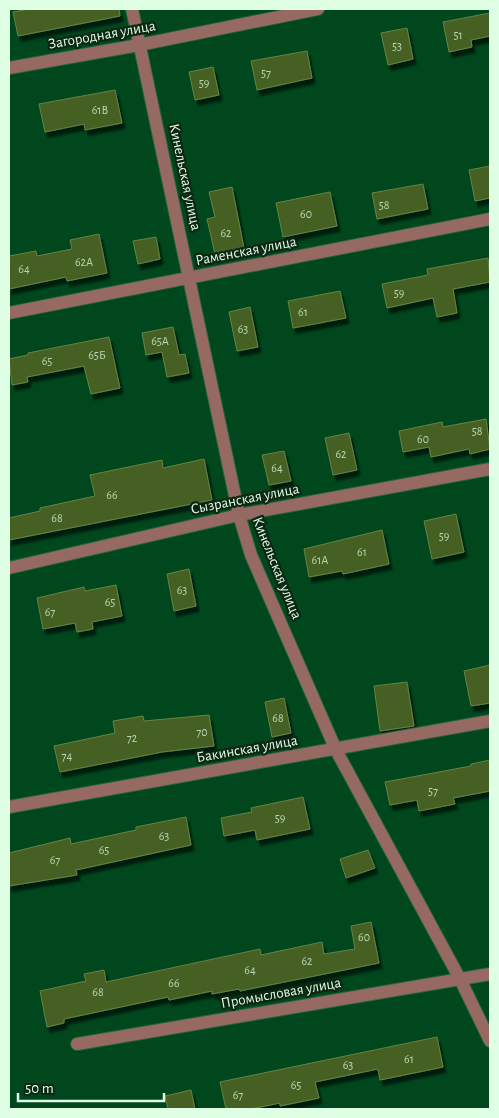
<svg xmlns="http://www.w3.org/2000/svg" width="499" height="1118" viewBox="0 0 499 1118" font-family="'Alegreya Sans',sans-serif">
<defs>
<filter id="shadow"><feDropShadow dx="3" dy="5.5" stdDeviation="1" flood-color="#0009"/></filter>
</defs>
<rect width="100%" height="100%" fill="#00471d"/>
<g fill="#446123" stroke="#658445" filter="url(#shadow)">
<polygon points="29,9 119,9 120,16 18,36 13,12"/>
<polygon points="490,13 490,36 471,40 472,47 449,52 443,22"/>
<polygon points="407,28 413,59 388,65 381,33"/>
<polygon points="307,51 312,78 257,90 251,61"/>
<polygon points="213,67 219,95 195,100 189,72"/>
<polygon points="115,90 122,123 85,130 84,124 45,132 39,104"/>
<polygon points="490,166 490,198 475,201 469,170"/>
<polygon points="423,184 428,209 377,219 372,193"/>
<polygon points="232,187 244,248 215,254 207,219 215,217 209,192"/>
<polygon points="330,192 337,226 283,237 276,203"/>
<polygon points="99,234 107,273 67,281 66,277 9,289 9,256 36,251 37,256 72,249 70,240"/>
<polygon points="156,237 160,259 138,264 133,241"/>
<polygon points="488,258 490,282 453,289 457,313 437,317 433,298 387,308 382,284 428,275 427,269"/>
<polygon points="340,291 346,318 293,328 288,301"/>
<polygon points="250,307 258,347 237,351 229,312"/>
<polygon points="173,327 179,355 185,354 189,373 167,377 162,352 146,355 142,333"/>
<polygon points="109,337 120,388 91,394 84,366 27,377 28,382 12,385 9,359 28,355 28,353"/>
<polygon points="486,419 490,449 470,454 469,449 431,457 429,447 403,452 399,431 442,422 443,427"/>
<polygon points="349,433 357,470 333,475 325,438"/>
<polygon points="284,451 291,481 269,485 262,455"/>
<polygon points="204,459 212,500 9,540 9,518 40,511 40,508 95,496 90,475 162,460 163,468"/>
<polygon points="456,514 464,552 432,559 424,521"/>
<polygon points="382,530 389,564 343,574 342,571 309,577 304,549"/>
<polygon points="189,569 196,606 174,611 167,574"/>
<polygon points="116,585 122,616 92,622 93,629 77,632 75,623 43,629 37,598 84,587 85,591"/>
<polygon points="490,665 490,703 471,706 464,671"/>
<polygon points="407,682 414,726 380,731 374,686"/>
<polygon points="284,698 291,733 272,737 265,702"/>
<polygon points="209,715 214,746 162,752 60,772 54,746 115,733 113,721 143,716 144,721"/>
<polygon points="490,760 490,791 453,798 455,804 419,811 417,800 390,805 385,782 471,766 471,764"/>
<polygon points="303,797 310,829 257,840 255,830 224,836 221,818 252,812 251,808"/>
<polygon points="186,817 191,845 76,870 77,875 9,886 9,853 70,838 71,844 136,830 136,827"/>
<polygon points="368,850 375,868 346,878 340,859"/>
<polygon points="371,922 379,963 240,991 239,989 212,994 212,991 169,1000 168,997 64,1019 64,1023 47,1027 40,991 86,981 84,974 104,970 106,982 260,949 261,955 322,942 324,954 355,949 351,926"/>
<polygon points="437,1037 443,1067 380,1080 378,1069 315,1082 319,1098 280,1106 280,1103 251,1109 226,1109 220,1082"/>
<polygon points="191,1090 195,1109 168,1109 165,1096"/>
</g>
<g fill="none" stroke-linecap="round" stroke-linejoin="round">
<defs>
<g id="minor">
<polyline points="132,9 239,515 251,555 336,750 460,979 490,1041"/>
<polyline points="9,68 139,45 318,9"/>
<polyline points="9,313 490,219"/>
<polyline points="9,568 239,515 490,469"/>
<polyline points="9,807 490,721"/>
<polyline points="77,1044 490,974"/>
</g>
</defs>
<use href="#minor" stroke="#24643d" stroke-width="14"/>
<use href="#minor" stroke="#966a63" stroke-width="12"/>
</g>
<g text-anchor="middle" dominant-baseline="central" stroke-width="4.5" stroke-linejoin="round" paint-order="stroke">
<g font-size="12" fill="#b8d8b4">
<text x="458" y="35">51</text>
<text x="397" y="46">53</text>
<text x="266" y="73">57</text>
<text x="204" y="83">59</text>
<text x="100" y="110">61В</text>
<text x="384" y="205">58</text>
<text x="306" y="214">60</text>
<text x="226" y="233">62</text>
<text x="84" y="262">62А</text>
<text x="24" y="269">64</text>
<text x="399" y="293">59</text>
<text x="303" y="312">61</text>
<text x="243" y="329">63</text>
<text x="160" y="341">65А</text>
<text x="97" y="355">65Б</text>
<text x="47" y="361">65</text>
<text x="477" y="431">58</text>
<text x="423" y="439">60</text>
<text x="341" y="454">62</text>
<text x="277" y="468">64</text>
<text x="112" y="495">66</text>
<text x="57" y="518">68</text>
<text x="444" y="536">59</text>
<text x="362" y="552">61</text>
<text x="320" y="560">61А</text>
<text x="182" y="590">63</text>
<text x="110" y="602">65</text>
<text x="50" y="612">67</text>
<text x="278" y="718">68</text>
<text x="202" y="732">70</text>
<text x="132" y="738">72</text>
<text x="67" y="756">74</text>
<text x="433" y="791">57</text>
<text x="280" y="818">59</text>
<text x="164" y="836">63</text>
<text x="104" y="850">65</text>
<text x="55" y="860">67</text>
<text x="364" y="937">60</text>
<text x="307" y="961">62</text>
<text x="250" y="970">64</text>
<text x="174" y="983">66</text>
<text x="98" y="992">68</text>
<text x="409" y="1059">61</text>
<text x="348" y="1065">63</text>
<text x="296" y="1085">65</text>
<text x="238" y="1095">67</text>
</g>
<g font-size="15" fill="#dfffe4" stroke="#0d2714">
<text transform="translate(102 35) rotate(-10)">Загородная улица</text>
<text transform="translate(185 177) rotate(78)">Кинельская улица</text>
<text transform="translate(246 251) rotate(-11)">Раменская улица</text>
<text transform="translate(245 499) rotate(-11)">Сызранская улица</text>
<text transform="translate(277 568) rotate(68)">Кинельская улица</text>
<text transform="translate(247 749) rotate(-10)">Бакинская улица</text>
<text transform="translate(281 993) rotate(-10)">Промысловая улица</text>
</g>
</g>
<rect width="499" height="1118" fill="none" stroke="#dfffe4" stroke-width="20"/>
<path d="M18 1093v8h146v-8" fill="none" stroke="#dfffe4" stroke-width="2.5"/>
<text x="25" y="1093" font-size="15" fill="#dfffe4" stroke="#0d2714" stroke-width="4" paint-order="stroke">50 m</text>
</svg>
